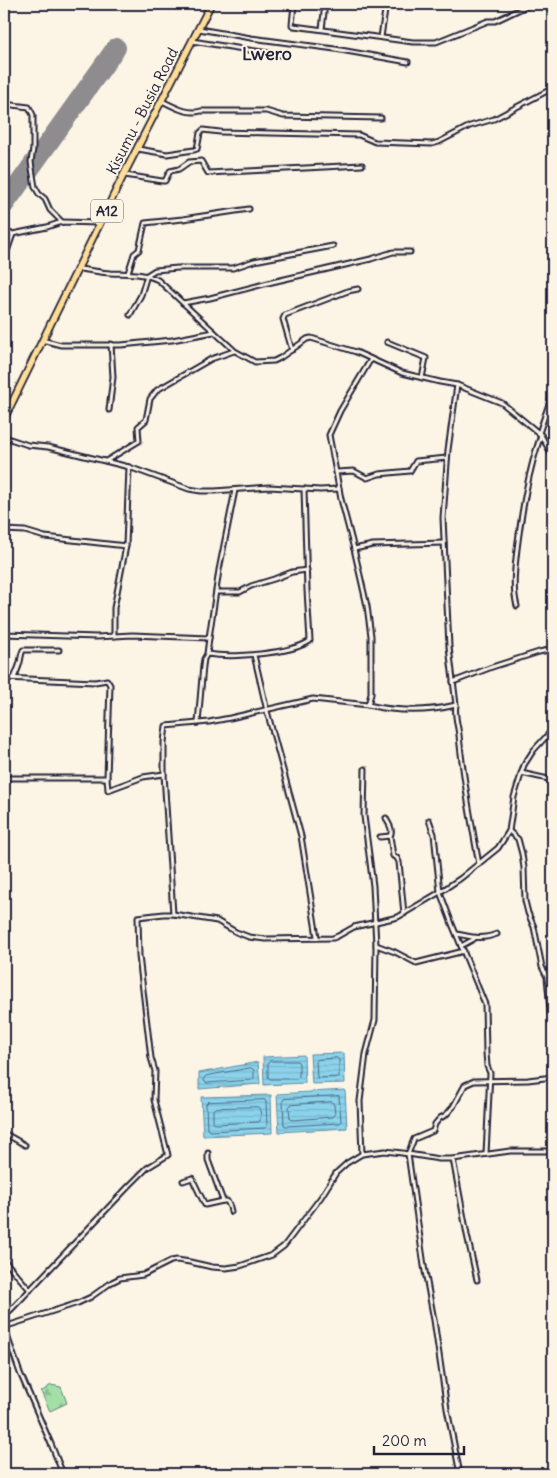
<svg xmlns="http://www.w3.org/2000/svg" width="557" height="1478" viewBox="0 0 557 1478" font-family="Delius,sans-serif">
<defs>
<pattern id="forest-firs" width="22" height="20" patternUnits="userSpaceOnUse" patternTransform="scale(1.25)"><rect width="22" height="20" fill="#a2e0a8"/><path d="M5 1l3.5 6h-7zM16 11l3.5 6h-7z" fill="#8bc092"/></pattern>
<pattern id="water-rules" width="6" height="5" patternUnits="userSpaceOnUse" patternTransform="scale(1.25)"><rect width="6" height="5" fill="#8bd3ec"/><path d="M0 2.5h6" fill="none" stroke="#78b5cb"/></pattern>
</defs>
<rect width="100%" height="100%" fill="#fcf5e5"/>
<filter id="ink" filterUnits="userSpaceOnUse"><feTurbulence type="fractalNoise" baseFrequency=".02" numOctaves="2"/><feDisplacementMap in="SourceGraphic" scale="10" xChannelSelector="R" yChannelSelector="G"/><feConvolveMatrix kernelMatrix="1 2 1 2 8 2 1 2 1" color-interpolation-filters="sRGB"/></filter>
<g filter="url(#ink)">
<polygon fill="url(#forest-firs)" stroke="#628172" points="51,1385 61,1387 67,1403 50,1411 41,1392"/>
<g fill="url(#water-rules)" stroke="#618ca5">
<polygon points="344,1053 345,1083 312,1084 310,1054"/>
<polygon points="304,1055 305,1083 264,1085 263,1057"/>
<polygon points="258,1062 260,1084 199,1089 199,1073"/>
<polygon points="345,1090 347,1128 279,1132 277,1094"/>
<polygon points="271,1095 272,1133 203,1136 201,1097"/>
</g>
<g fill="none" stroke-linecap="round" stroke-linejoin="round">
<g stroke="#4c6982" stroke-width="1">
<polygon points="337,1058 339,1060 339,1077 317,1078 316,1060"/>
<polygon points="270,1061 297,1061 299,1063 299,1077 297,1079 270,1079 268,1077 268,1064"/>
<polygon points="251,1068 254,1070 254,1078 252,1080 207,1083 204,1081 204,1078 206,1076"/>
<polygon points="339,1096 341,1121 340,1123 286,1126 284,1125 283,1101 284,1099"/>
<polygon points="265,1100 266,1102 267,1126 266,1128 210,1131 207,1129 206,1104 208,1102"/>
<polygon points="332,1102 334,1105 335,1115 333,1117 292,1120 290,1118 289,1107 291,1105"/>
<path d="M 258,1107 C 261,1109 262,1119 259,1122 L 216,1124 L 213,1122 L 213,1110 L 215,1108 Z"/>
</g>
<polyline stroke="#8f8c90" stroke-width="20" points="4,205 116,48"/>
<defs>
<g id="minor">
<polyline points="294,4 292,25 294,26 413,42 436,42 488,21 495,21 531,4"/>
<polyline points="199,29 251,38 335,49 408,62"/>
<polyline points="322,29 325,4"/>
<polyline points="381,37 386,4"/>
<polyline points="192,41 281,55"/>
<path d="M 162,101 C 174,107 188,115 201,111 L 266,111 L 283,116 L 381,118"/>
<polyline points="4,104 29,107 33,115 33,149 31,162 35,187 39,194 45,199 50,210 62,222"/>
<polyline points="138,149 167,154 194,150 197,149 200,133 203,130 220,132 359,135 375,142 432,144 439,142 470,126 494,119 553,88"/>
<polyline points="125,175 162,181 165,181 170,171 179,169 189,162 201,161 208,173 362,165"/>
<polyline points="4,233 13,234 47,227 62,222 99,223"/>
<polyline points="4,260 13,234"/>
<path d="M 78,269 C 89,270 100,272 110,273 C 127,274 143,272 158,280 L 235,351 L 255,362 L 274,361 L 280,358 L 307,339 L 311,338 L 356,352 L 402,373 L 440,382 L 457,385 L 502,403 L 541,435 L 553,457"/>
<polyline points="128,273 134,254 139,250 145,223 183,219 249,209"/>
<polyline points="183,303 210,298 272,282 371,259 393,252 410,252"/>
<polyline points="130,315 141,295 147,275 155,270 178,268 233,268 254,261 333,246"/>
<polyline points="42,340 61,345 121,345 172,340 214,332"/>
<polyline points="387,342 426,358 422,378"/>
<polyline points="292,350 283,319 285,315 348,291 358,289"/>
<path d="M 457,385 L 448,450 L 443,518 L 449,647 L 456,705 C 454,714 458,726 459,735 C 463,779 471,821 479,864"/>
<polyline points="109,410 113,377 111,344"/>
<polyline points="539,433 550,401 553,398"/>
<polyline points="4,437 28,445 48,447 129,467 189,489 201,491 215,491 269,487 304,489"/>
<polyline points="106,461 139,441 138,427 146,420 150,399 157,390 211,359 234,351"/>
<polyline points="337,472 354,471 367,478 379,474 410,471 416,461 447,458"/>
<polyline points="4,530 25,531 45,537 126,546"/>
<polyline points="354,549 373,545 444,543"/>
<polyline points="216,592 240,592 251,586 274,579 292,572 307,570"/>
<path d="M 517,606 C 512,588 515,567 517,549 C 522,510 528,472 541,435"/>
<polyline points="4,634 97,637 132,635 209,638 219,570 235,490"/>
<polyline points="114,636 114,608 126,546 129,467"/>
<polyline points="207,654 209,638"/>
<polyline points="254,655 267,711 301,836 317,937"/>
<polyline points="4,678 95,682 107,680 110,685 107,778 108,790 143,777 164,774"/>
<path d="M 14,678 C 16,673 19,667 20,662 C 21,658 21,654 23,650 L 59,650"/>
<polyline points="453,682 492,667 539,652 553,649"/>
<path d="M 368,705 C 398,712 427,712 456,705"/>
<path d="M 198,723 L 203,666 L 204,659 L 207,654 C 232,658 290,654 310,641 L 307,590 L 304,489 L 320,490 L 339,489"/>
<polyline points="521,773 553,780"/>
<polyline points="4,778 107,778"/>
<path d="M 386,818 C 388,824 394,829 390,836"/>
<polyline points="429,820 434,834 440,892 452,924 485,1004 486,1053 487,1066 490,1073 486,1154"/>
<polyline points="509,831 518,839 522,854 524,868 525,901 528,913 534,927 542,967 547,977 552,1032 553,1083"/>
<polyline points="380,837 390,836 393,856 397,858 399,862 404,914"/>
<polyline points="173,914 164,774 164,742 166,726 209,722 230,718 313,699 368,705 371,694 371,636 367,606 354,549 341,499 329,435 340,411 371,359"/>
<path d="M 457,934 C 473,937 481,940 497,934"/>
<polyline points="376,945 395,952 416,963 464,951"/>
<polyline points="461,946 474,939"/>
<polyline points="4,1133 25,1145"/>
<polyline points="208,1153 208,1160 223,1201"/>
<polyline points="362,1154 360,1101 366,1054 375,1020 376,945 373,886 364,816 365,769"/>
<polyline points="453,1159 467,1235 477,1280"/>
<polyline points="183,1181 192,1178 205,1205 223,1201 227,1201 230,1207 231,1212"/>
<polyline points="4,1260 30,1290"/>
<polyline points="4,1317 128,1187 147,1168 168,1155 154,1100 155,1071 151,1058 139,956 138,917 164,914 173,914 217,921 236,932 249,937 265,939 333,938 338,936 354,927 398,917 440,892 461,878 498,848 509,831 514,797 524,765 533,751 553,729"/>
<polyline points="4,1327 78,1303 91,1297 112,1282 120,1278 143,1275 171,1261 177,1260 190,1262 212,1267 226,1268 240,1266 272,1255 284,1246 321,1197 336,1173 347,1163 362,1154 385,1151 402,1153 439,1159 453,1159 510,1151 553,1151"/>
<polyline points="4,1327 20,1373 51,1444 63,1474"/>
<polyline points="460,1474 447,1409 434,1320 424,1266 408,1154 414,1139 433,1131 435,1124 440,1118 446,1115 453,1107 465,1085 474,1081 528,1080 553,1077"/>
</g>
<polyline id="trunk" points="4,419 124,174 211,4"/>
</defs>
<use href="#minor" stroke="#22223b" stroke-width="7"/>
<use href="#trunk" stroke="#22223b" stroke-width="9"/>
<use href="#minor" stroke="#fcf5e5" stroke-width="3"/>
<use href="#trunk" stroke="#fedd96" stroke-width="5.5"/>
</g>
</g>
<g text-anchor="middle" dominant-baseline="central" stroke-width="4" stroke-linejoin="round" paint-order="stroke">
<rect fill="#fcf5e5" stroke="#63616e" stroke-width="1" x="91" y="199.5" width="32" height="23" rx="4"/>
<g font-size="14" font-weight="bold" fill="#22223b">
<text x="107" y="211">A12</text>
</g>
<g font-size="15" fill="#22223b" stroke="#fcf5e5">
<text transform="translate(142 111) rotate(-63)">Kisumu - Busia Road</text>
</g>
<g font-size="18" font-weight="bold" fill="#22223b" stroke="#fcf5e5">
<text x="267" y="53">Lwero</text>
</g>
</g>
<rect width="557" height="1478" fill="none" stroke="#fcf5e5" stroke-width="20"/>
<rect x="10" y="10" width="537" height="1458" fill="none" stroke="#22223b" stroke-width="2" filter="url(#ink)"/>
<path d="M374 1446v8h90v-8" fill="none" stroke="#22223b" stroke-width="2.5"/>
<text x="382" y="1446" font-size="15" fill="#22223b" stroke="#fcf5e5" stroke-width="4" paint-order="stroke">200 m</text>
</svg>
